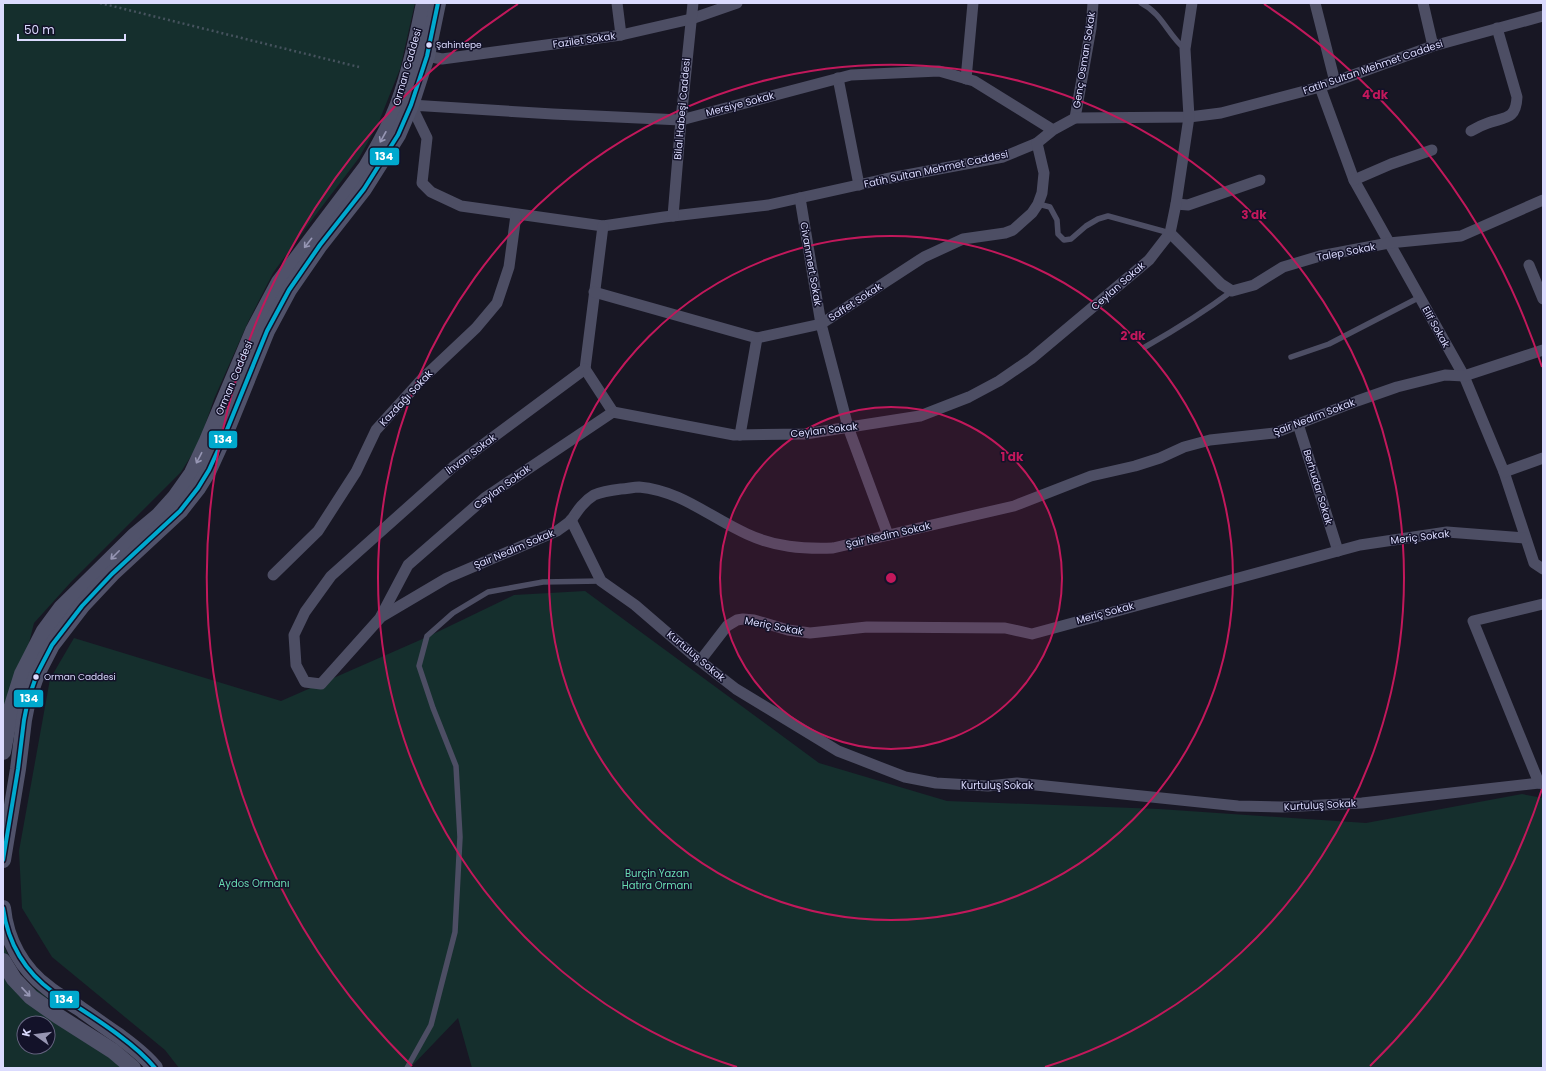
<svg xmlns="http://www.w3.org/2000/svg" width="1546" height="1071" viewBox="0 0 1546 1071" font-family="Poppins,sans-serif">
<rect width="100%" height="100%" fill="#181724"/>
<g fill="#152f2d" fill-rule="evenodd">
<polygon points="3,3 415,3 400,69 378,124 359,158 314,217 273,273 248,322 214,399 199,443 181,472 71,582 34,623 3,746"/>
<polygon points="585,591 819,763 947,801 1159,809 1366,823 1522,794 1543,798 1543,1068 472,1068 458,1018 410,1068 179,1068 165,1050 52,957 22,908 19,851 50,679 74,638 281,701 427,637 514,595"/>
<path d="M 3,945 L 20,977 L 127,1059 L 134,1068 L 3,1068 ZM 24,1023 L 48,1023 L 48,1047 L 24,1047 Z"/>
</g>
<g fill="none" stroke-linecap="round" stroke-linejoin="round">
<polyline stroke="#46535e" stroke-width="2.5" stroke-dasharray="2 3" stroke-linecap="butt" points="100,3 359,67"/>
<g stroke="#4d4e64" stroke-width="5.5">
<path d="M 1141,3 C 1163,14 1167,34 1185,49"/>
<polyline points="1038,204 1050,207 1057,220 1058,234 1064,240 1071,239 1086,226 1098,219 1108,216 1170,233"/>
<path d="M 1145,347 C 1175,330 1204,312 1232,291"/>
<polyline points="1291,357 1329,344 1420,297"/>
<polyline points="407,1068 431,1025 455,932 460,837 456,766 433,708 419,666 427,636 453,613 488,592 543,582 601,581"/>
</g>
<g stroke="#4d4e64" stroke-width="11">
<polyline points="617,3 621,35"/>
<polyline points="1315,3 1335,82"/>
<polyline points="1423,3 1433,46"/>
<polyline points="427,56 442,59 621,35 691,19 737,3"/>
<polyline points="838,78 859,185"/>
<polyline points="966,79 973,3"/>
<polyline points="1320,87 1354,180 1464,376 1504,472 1534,563 1543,569"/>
<polyline points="1075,118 1091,28 1093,3"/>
<polyline points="1053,130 974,81 939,71 851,75 681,120 553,114 411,105 427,138 422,183 431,192 461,206 603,226 664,217 768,205 885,179 1003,157 1037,143 1053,130 1075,118 1189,117 1221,113 1320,87 1433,46 1543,16"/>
<path d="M 1471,131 C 1476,128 1482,125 1488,123 C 1505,117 1516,120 1517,97 L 1497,28"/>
<polyline points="1354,180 1391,164 1432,150"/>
<polyline points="800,198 821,324 848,427 888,535"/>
<polyline points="1176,204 1188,205 1260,180"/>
<polyline points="673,216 681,120 693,3"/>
<path d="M 603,226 L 585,369 L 453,467 L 331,576 L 305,612 L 294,635 L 296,665 L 305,682 L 321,684 L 381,617 L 447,578 L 557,531 C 562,527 568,524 572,519 C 578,510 584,501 594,495 C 601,492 613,490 621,489 C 627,489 633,487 639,487 C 682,491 709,517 747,534 C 775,547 802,549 833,548 L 1014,506 L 1091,476 L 1135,466 L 1160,458 L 1184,447 L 1210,440 L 1275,433 L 1357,401 L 1397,387 L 1445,375 L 1464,376 L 1543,350"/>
<polyline points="1170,233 1221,284 1232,291 1254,285 1283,267 1320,256 1389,243 1461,236 1543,200"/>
<polyline points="1529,265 1543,299"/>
<polyline points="594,292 757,338 821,324 924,257 963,239 1005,233 1013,230 1032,213 1038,204 1042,193 1044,173 1037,143"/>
<polyline points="585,369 613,412"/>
<polyline points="1298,424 1338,551"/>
<polyline points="740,435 757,338"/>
<polyline points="1504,472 1543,458"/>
<polyline points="571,520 601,581 635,605 700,661 736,689 838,751 905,777 936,783 988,786 1017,783 1238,806 1282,807 1362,803 1539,783 1543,784"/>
<polyline points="273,575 318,531 356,472 376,430 423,378 476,328 497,303 509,267 516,215"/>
<polyline points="381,616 408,565 486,497 613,412 734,435 805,434 920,416 969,397 999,381 1031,359 1149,260 1170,233 1176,204 1189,117 1185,49 1192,3"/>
<polyline points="700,661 727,626 737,620 743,619 754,620 788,630 810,633 867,627 1005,628 1032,634 1360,545 1447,532 1525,538"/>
<polyline points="1539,783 1473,621 1543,604"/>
</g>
<g stroke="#50526a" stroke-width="16">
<path d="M 3,752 L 11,709 L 22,674 L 44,631 L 61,608 L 134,536 L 158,516 L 175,497 L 192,473 L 206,443 L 253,331 L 279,282 L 366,167 C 378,147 390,126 398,104 C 410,71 417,37 424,3"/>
<polyline points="3,860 18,769 24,720 28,700 37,674 52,645 82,606 112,574 180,511 198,488 209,470 224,437 267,331 289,290 320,245 364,189 398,135 411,105 427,56 438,3"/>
<path d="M 3,908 C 6,940 22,969 48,988 C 57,996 69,1001 79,1008 C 92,1017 105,1027 119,1036 C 132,1046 145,1055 155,1068"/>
<polyline points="3,961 14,979 31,997 58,1016 113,1051 133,1068"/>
</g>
<defs>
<g id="bus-1">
<polyline points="3,860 18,769 24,720 28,700 37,674 52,645 82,606 112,574 180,511 198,488 209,470 224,437 267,331 289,290 320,245 364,189 398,135 411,105 427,56 438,3"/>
<path d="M 3,908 C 8,943 24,971 53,992 C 60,997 68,1001 76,1006 C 101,1022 136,1045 155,1068"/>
</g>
</defs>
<use href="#bus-1" stroke="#131229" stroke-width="7"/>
<use href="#bus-1" stroke="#00a9ce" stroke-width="4"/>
</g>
<defs><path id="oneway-shaft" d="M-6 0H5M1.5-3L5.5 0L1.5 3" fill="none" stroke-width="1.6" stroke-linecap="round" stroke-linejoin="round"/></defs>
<g stroke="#9696b4">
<use href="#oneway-shaft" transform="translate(383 137) rotate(119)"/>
<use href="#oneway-shaft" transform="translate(308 243) rotate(128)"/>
<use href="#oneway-shaft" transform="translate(199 458) rotate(117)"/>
<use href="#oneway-shaft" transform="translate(115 555) rotate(135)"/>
<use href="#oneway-shaft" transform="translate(26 992) rotate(47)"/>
</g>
<circle cx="891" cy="578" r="171" fill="#c2185b" fill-opacity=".12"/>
<g fill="none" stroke="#c2185b" stroke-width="2">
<circle cx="891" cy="578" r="171"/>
<circle cx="891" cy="578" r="342"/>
<path d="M737 1067A513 513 0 1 1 1045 1067"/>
<path d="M1542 789A684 684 0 0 1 1370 1066M412 1066A684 684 0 0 1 518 4M1264 4A684 684 0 0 1 1542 367"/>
</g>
<g fill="#dbdbfe" stroke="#131229" stroke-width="1.5">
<circle cx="429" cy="45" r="3.5"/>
<circle cx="36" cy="677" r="3.5"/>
</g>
<g text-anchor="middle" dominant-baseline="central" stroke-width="3" stroke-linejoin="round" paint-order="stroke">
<g font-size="9" fill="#dbdbfe" stroke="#131229" text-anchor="start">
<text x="436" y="45">Şahintepe</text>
<text x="44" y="677">Orman Caddesi</text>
</g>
<g font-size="10" fill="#dbdbfe" stroke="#131229">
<text transform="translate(584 40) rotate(-8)">Fazilet Sokak</text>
<text transform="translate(1084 60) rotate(-81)">Genç Osman Sokak</text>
<text transform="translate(407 67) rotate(-74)">Orman Caddesi</text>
<text transform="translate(1373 67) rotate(-19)">Fatih Sultan Mehmet Caddesi</text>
<text transform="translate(740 104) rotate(-15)">Mersiye Sokak</text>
<text transform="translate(682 109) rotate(-85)">Bilal Habeşi Caddesi</text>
<text transform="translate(936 169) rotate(-12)">Fatih Sultan Mehmet Caddesi</text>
<text transform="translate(1346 252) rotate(-11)">Talep Sokak</text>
<text transform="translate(811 264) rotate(80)">Civanmert Sokak</text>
<text transform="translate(1118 286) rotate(-41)">Ceylan Sokak</text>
<text transform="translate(855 302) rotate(-33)">Saffet Sokak</text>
<text transform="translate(1436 327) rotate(61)">Elif Sokak</text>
<text transform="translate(234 378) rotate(-67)">Orman Caddesi</text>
<text transform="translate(406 398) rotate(-47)">Kazdağı Sokak</text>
<text transform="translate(1314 417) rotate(-21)">Şair Nedim Sokak</text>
<text transform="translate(824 430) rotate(-7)">Ceylan Sokak</text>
<text transform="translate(471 454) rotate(-37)">İhvan Sokak</text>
<text transform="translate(502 487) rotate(-36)">Ceylan Sokak</text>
<text transform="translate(1318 487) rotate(73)">Berhudar Sokak</text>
<text transform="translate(888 535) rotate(-13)">Şair Nedim Sokak</text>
<text transform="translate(1420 537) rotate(-7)">Meriç Sokak</text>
<text transform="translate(514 549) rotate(-23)">Şair Nedim Sokak</text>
<text transform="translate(1105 613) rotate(-15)">Meriç Sokak</text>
<text transform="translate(774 626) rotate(11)">Meriç Sokak</text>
<text transform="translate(696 656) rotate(40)">Kurtuluş Sokak</text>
<text x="997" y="785">Kurtuluş Sokak</text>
<text transform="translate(1320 805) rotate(-3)">Kurtuluş Sokak</text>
</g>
<g font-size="10" fill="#68dcb2" stroke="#131229">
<text x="657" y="873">Burçin Yazan<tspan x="657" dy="12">Hatıra Ormanı</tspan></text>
<text x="254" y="883">Aydos Ormanı</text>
</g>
</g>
<circle cx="891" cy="578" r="6" fill="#c2185b" stroke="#131229" stroke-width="2"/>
<g font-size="12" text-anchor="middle" font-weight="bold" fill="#c2185b" stroke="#131229" stroke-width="3" stroke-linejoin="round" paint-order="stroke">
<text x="1375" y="99">4 dk</text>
<text x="1254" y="219">3 dk</text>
<text x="1133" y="340">2 dk</text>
<text x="1012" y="461">1 dk</text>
</g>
<g stroke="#131229" stroke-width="1.5">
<rect x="369" y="147" width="31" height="19" rx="4" fill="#00a9ce"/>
<rect x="208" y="430" width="30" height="19" rx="4" fill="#00a9ce"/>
<rect x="13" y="689" width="31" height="19" rx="4" fill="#00a9ce"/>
<rect x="49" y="990" width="31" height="19" rx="4" fill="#00a9ce"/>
</g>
<g font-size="11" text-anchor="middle" font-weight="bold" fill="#fff">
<text x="384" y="160">134</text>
<text x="223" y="443">134</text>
<text x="29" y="702">134</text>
<text x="64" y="1003">134</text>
</g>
<rect width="1546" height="1071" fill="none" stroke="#dbdbfe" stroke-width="8"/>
<g transform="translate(36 1035) rotate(284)"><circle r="19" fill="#131229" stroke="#63627e"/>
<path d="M0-3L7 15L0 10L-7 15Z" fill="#9796b2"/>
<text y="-6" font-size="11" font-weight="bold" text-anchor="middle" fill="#dbdbfe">K</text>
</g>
<path d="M18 34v6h107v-6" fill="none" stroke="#dbdbfe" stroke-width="2"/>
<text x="24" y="34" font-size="12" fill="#dbdbfe" stroke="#131229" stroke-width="3" paint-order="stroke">50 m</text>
</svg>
